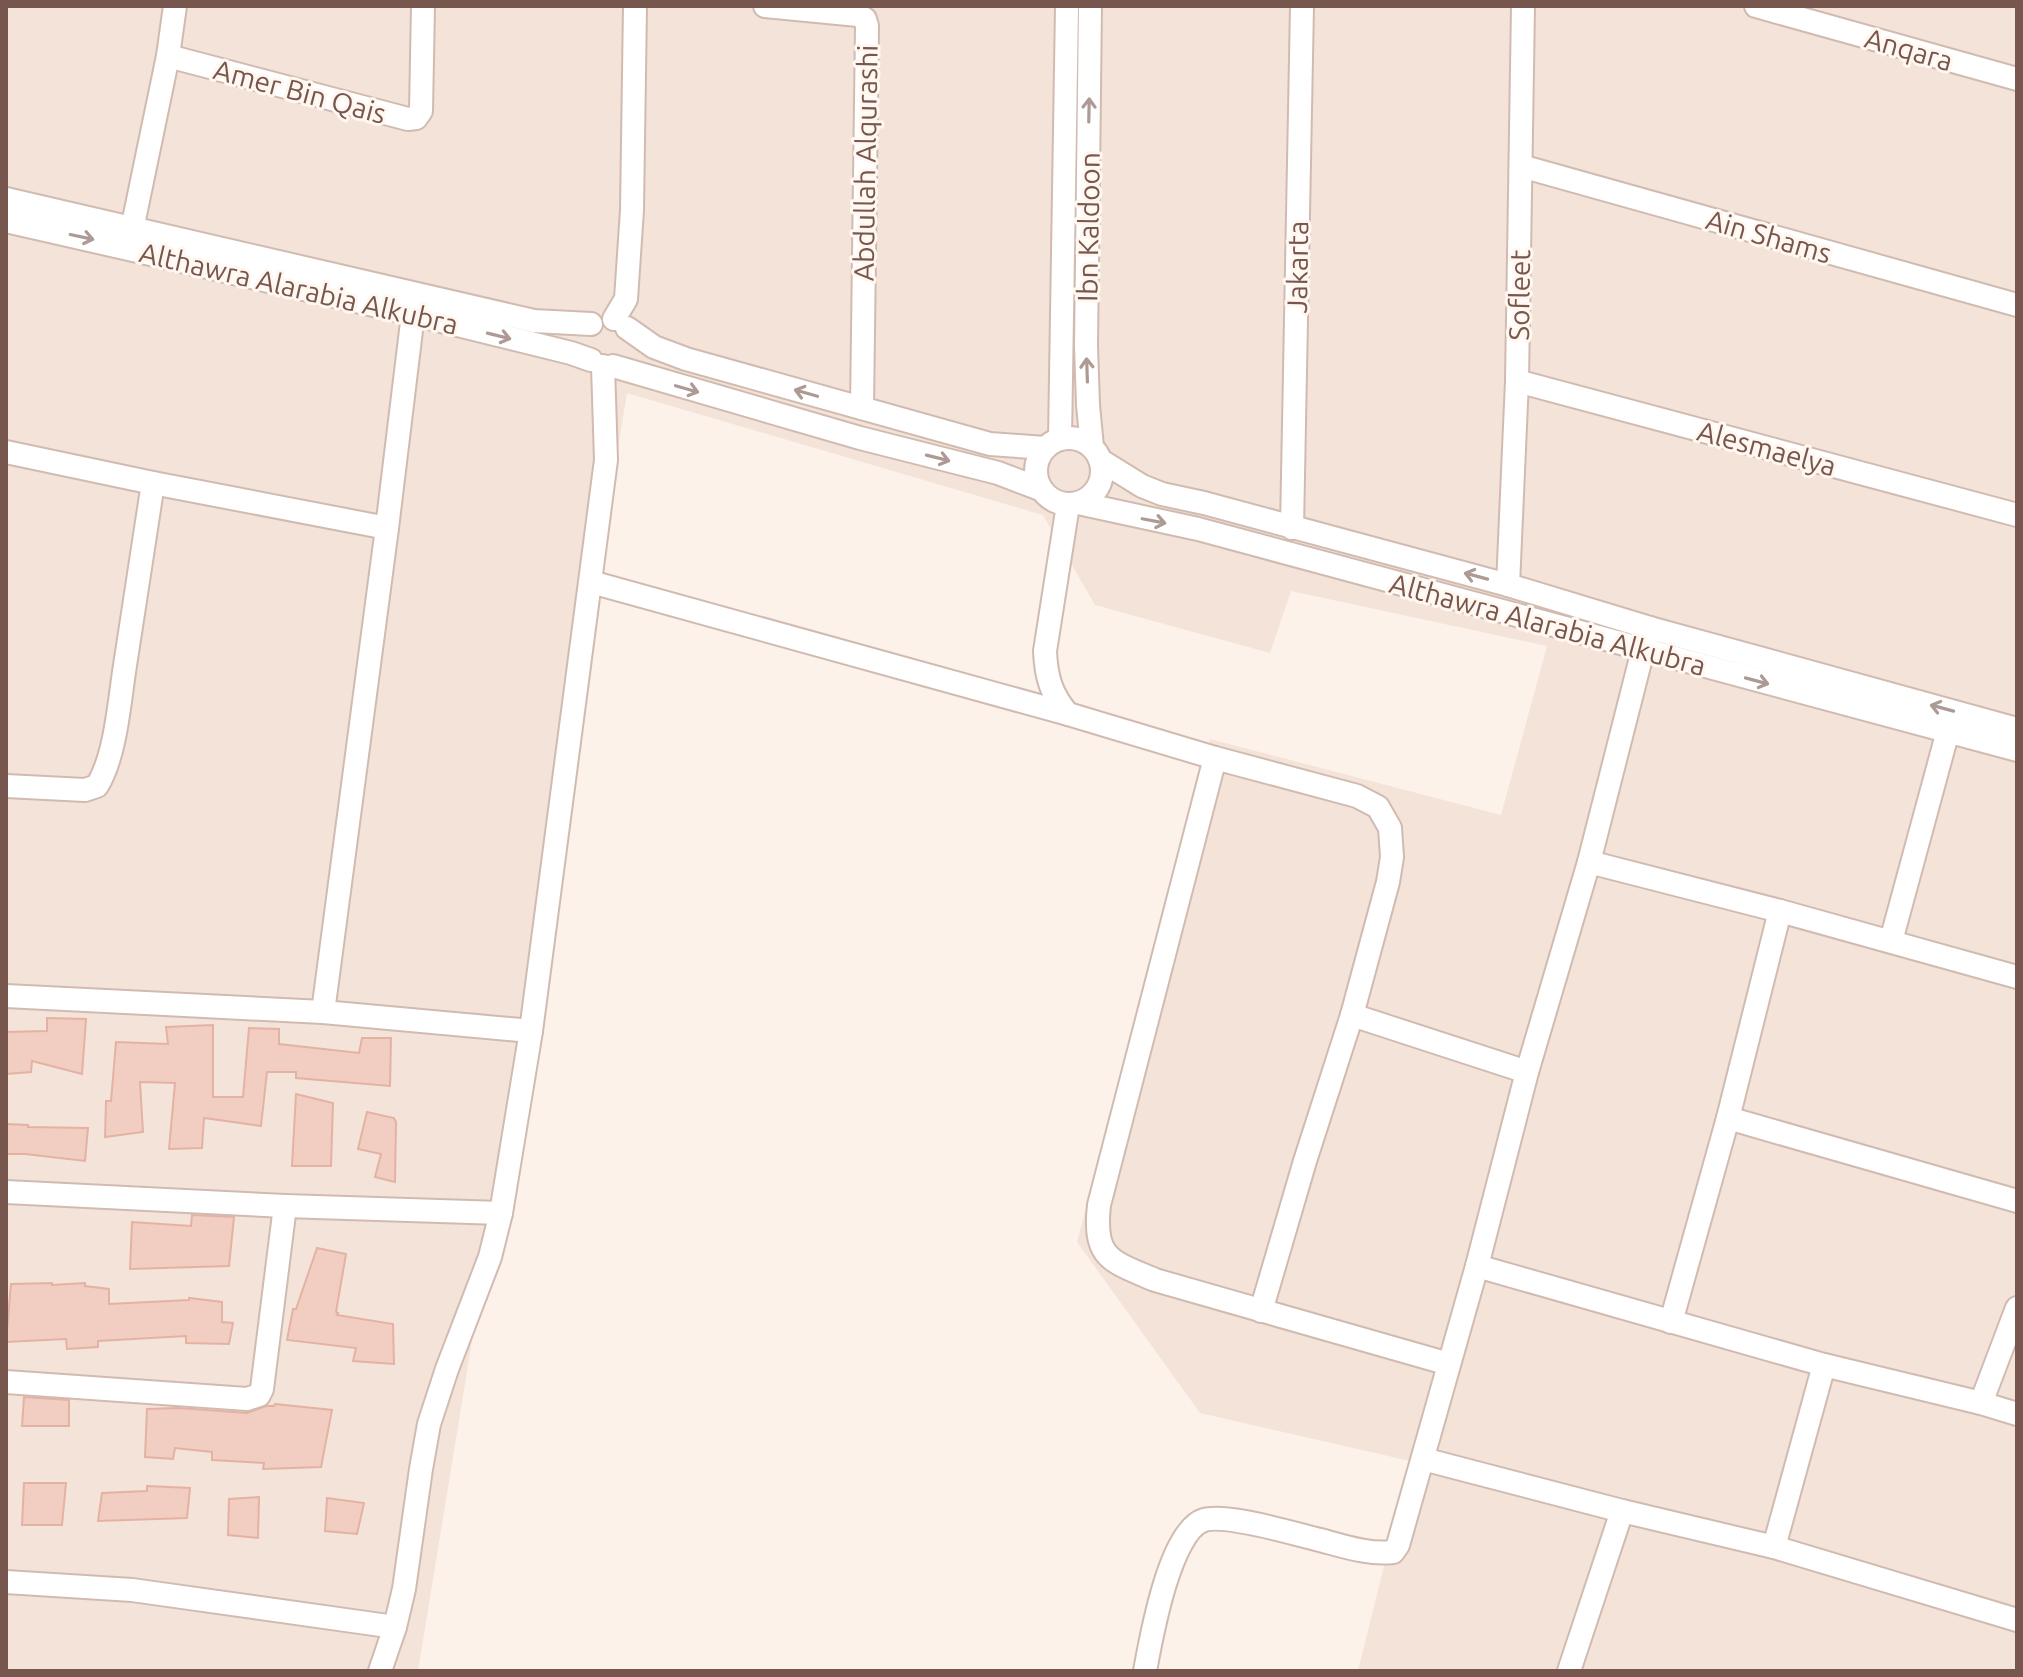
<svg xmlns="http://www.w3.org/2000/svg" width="2023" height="1677" viewBox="0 0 2023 1677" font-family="Ubuntu,sans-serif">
<rect width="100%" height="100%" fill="#fcf2e9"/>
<polygon fill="#f4e3d8" points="6,6 2017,6 2017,1671 1358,1671 1410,1461 1200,1413 1077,1242 1210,739 1501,815 1547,646 1291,591 1270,653 1095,605 1043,515 627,393 418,1671 6,1671"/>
<g fill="#f1cec1" stroke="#e4b2a2" stroke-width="2">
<polygon points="47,1018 86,1019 82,1074 32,1061 31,1072 6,1074 6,1032 47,1031"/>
<polygon points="213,1025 213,1097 243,1097 249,1028 279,1029 279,1044 359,1053 362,1038 391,1038 390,1086 296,1078 296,1072 267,1072 261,1126 204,1118 202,1148 169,1149 175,1083 140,1082 143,1132 105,1137 106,1101 111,1101 116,1042 168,1044 166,1027"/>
<polygon points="296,1094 333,1103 331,1166 292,1166"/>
<polygon points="367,1112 394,1118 396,1122 395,1182 375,1177 381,1154 358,1149"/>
<polygon points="6,1124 28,1125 28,1127 88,1128 85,1161 25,1154 6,1154"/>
<polygon points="192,1215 234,1217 229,1266 130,1269 132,1222 191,1226"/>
<polygon points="317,1248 346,1254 336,1312 338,1313 337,1315 393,1324 394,1364 353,1361 356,1348 287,1340 293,1309 296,1309"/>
<polygon points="52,1283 52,1285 85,1283 85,1286 109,1289 109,1304 189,1300 189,1298 222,1302 222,1322 233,1323 229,1344 186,1343 186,1336 98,1341 98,1347 67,1349 66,1339 6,1342 11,1284"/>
<polygon points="24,1397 69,1400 69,1426 22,1426"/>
<polygon points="275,1404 332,1410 321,1467 263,1469 264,1463 212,1460 212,1452 175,1448 173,1459 145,1457 147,1409 178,1408 247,1413 266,1406 274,1406"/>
<polygon points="24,1483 66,1483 62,1525 22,1525"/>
<polygon points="147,1486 190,1488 187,1518 98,1521 102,1493 147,1491"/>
<polygon points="259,1497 258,1538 228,1535 229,1499"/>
<polygon points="327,1498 364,1503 357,1534 325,1531"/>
</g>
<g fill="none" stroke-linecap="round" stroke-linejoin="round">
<defs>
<g id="minor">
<polyline points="765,6 858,15 865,19 867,26 862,408"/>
<polyline points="1090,6 1086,346 1088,405 1092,447"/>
<polyline points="1756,6 2017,79"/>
<polyline points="168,56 408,119 416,118 421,111 423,6"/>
<polyline points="1521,166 2017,305"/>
<polyline points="6,199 534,321 591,324"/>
<polyline points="6,221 413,314 571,353 591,360"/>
<polyline points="130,239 168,56 175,6"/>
<polyline points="614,319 626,299 632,210 635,6"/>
<polyline points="627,328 654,347 686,359 990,444 1045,448"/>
<polyline points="613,366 860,438 998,473 1040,489"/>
<polyline points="1517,381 2017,515"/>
<circle cx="1069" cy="471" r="33"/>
<polyline points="1060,439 1067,6"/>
<polyline points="6,452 153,483 387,528"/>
<polyline points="1100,460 1142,486 1162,494 1204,503 1508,585 1650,628 2017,729"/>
<polyline points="1078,503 1198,529 2017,750"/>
<path d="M 1068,505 L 1045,651 C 1046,676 1051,695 1068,714 L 1215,758 L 1357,796 L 1378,807 L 1390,828 L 1392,857 L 1388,882 L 1352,1015 L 1305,1161 L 1261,1311"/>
<polyline points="1292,528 1302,6"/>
<polyline points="591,582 1068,714"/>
<polyline points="1508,585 1517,381 1523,6"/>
<path d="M 1215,758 L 1099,1205 C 1093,1259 1111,1261 1155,1280 L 1449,1364"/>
<path d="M 6,786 L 85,790 L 97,786 C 115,757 119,706 124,672 C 134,609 143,546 153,483"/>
<polyline points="1589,862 1780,911 2017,977"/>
<polyline points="1891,941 1948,731"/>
<polyline points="6,996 323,1012 531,1031"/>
<polyline points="323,1012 387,528 413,314"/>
<polyline points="1352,1015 1527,1072"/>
<polyline points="1728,1118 2017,1201"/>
<polyline points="6,1192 285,1206 501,1213"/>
<polyline points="1477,1266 1824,1365 1981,1403 2017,1414"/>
<polyline points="1671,1322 1728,1118 1780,911"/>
<polyline points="6,1382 247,1399 259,1395 262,1389 285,1206"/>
<polyline points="1981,1403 2017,1308"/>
<polyline points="1423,1459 1622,1511 1774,1547 2017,1620"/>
<polyline points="1774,1547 1824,1365"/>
<polyline points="6,1582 132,1590 395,1627"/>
<polyline points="380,1671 395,1627 404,1589 421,1469 429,1424 447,1369 490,1257 501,1213 531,1031 606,460 603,366"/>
<path d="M 1145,1671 C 1151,1638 1170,1530 1204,1520 C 1226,1513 1295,1534 1320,1540 C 1343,1546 1369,1555 1393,1552 L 1398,1545 L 1477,1266 L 1527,1072 L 1589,862 L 1643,650 L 1650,628"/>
<polyline points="1569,1671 1622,1511"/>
</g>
</defs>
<use href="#minor" stroke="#d1bbb1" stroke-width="26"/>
<use href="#minor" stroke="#fff" stroke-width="22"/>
</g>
<defs><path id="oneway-shaft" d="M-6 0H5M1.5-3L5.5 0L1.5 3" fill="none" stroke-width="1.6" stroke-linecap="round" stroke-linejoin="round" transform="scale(2)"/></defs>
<g stroke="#ad9a94">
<use href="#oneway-shaft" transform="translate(1089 110) rotate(-89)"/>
<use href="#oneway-shaft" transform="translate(82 237) rotate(12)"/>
<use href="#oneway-shaft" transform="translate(499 336) rotate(14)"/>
<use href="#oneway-shaft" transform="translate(1087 370) rotate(-92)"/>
<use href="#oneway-shaft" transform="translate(687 389) rotate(16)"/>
<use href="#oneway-shaft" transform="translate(806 393) rotate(-164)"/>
<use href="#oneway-shaft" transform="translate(938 458) rotate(14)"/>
<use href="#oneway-shaft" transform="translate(1154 521) rotate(11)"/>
<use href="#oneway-shaft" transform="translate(1476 576) rotate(-165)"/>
<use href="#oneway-shaft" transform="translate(1757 681) rotate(15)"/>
<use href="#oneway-shaft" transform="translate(1942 708) rotate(-165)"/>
</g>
<g text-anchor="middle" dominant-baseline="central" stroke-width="6" stroke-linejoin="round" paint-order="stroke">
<g font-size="28" fill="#77564d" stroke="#fff7f0">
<text transform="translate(1909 49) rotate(16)">Anqara</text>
<text transform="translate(300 91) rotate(15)">Amer Bin Qais</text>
<text transform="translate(865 163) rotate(-89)">Abdullah Alqurashi</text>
<text transform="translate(1088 227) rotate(-89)">Ibn Kaldoon</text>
<text transform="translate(1769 236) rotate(16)">Ain Shams</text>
<text transform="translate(1297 267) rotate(-89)">Jakarta</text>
<text transform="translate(299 288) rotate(13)">Althawra Alarabia Alkubra</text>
<text transform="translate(1519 295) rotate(-89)">Sofleet</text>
<text transform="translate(1767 448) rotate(15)">Alesmaelya</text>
<text transform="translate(1548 624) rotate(15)">Althawra Alarabia Alkubra</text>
</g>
</g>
<rect width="2023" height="1677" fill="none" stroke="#77564d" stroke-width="16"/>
</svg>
